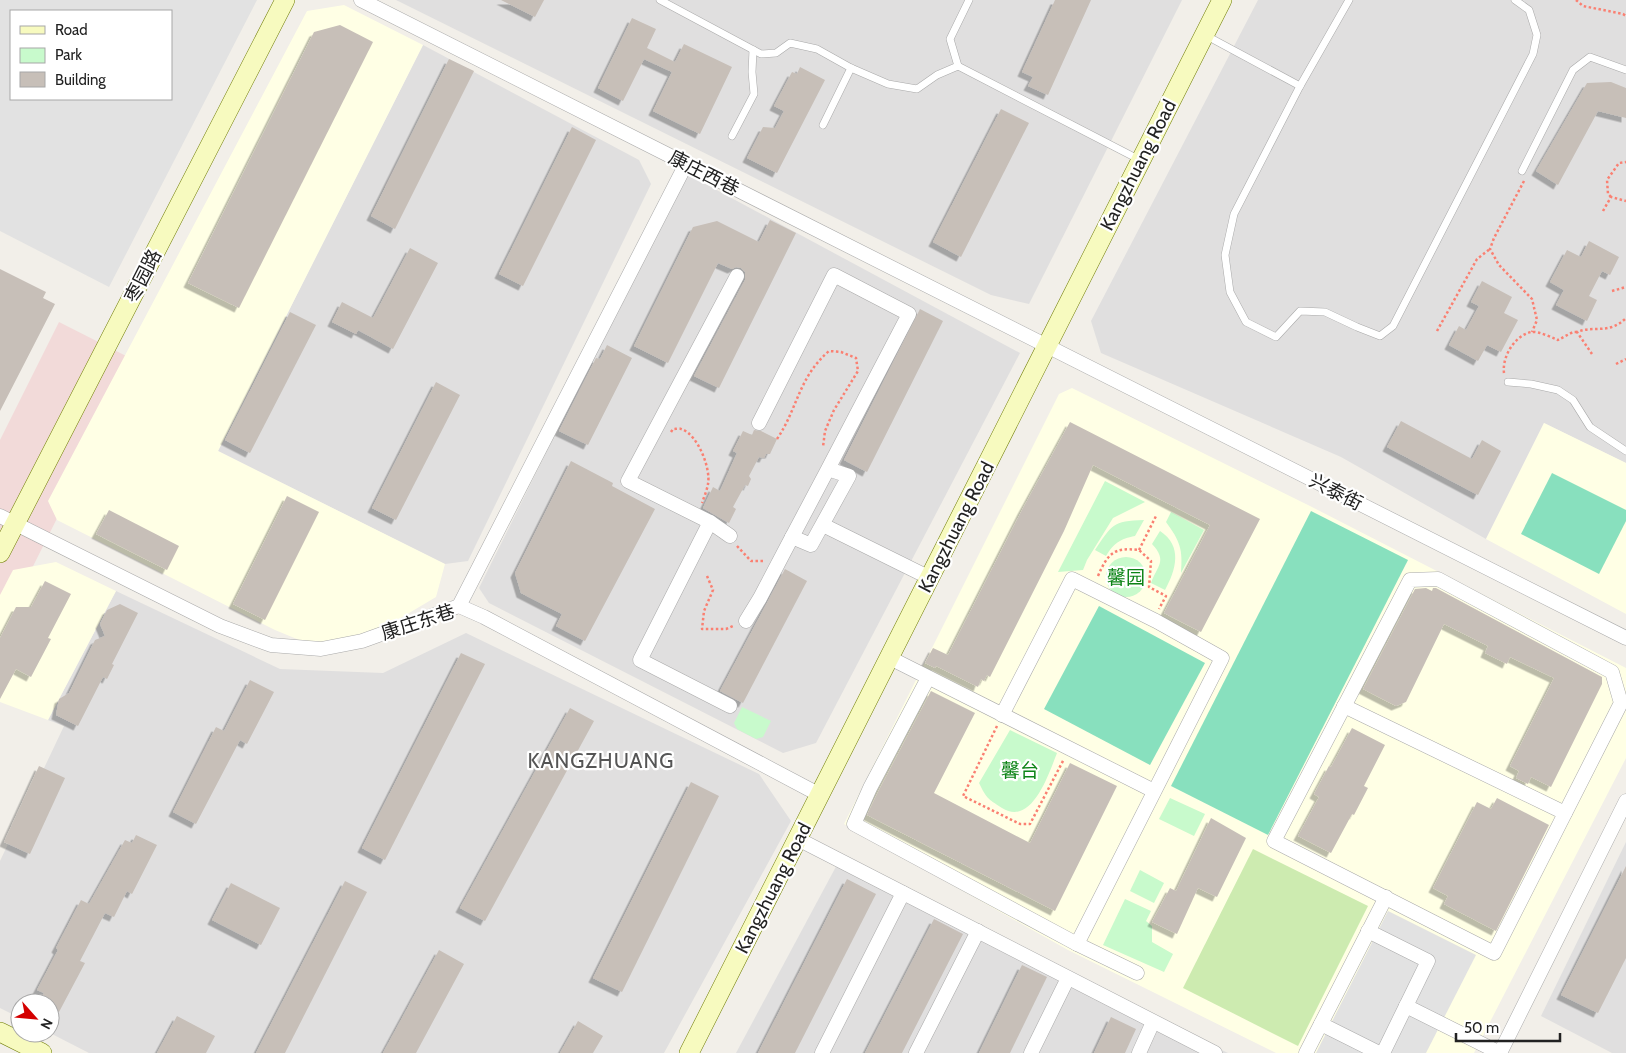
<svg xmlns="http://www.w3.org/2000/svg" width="1626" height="1053" viewBox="0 0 1626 1053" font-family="Cabin,'Noto Sans SC',sans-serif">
<defs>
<filter id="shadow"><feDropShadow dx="-4.5" dy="4.5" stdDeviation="0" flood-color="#0004"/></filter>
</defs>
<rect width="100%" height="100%" fill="#f2efe9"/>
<g fill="#e0dfdf">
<polygon points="396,0 1182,0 1029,304 991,295"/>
<polygon points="1258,0 1626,0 1626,463 1544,423 1486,539 1341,457 1101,353 1091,321"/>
<polygon points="423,45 639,160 651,184 468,561 445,564 218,451"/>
<polygon points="685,173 1020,353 816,743 783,753 489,603 479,588"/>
<polygon points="116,591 280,669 383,673 466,633 759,774 791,821 664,1053 89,1053 50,1033 50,1003 20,1003 20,1018 0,1008 0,861 64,726 48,720"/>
<polygon points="1626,842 1626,1053 1612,1053 1541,1016"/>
<polygon points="839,861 1228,1053 736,1053"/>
</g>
<polygon fill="#f2dad9" points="59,322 136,361 0,632 0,440"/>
<g fill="#ffffe5">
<polygon points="344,5 423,45 218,451 445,564 436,597 362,641 321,649 275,630 57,520 48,501 307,11"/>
<polygon points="1072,388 1310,506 1626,668 1626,758 1474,1053 1276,1053 1068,950 844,824 1059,394"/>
<polygon points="1544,423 1626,463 1626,614 1486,539"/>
<polygon points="56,562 116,591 48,720 0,702 0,595 13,570"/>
</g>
<polygon fill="#cdebb0" points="1253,849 1368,906 1298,1046 1183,988"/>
<g fill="#c8facc">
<polygon points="1105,481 1145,502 1113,518 1087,560 1083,570 1058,572"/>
<path d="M 1171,512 L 1204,530 L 1181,573 C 1183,549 1180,541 1166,522 Z"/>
<path d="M 1144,520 L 1135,536 C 1120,539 1114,543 1106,556 L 1095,550 C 1112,525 1112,521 1144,520 Z"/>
<path d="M 1160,531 C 1183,546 1176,570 1165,590 L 1151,583 C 1157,566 1168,561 1152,544 Z"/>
<circle cx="1126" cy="577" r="20"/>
<polygon points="742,707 771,721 763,737 756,739 737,729 734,723"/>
<path d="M 1010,730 L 1057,753 C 1049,773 1032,827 1002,808 C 987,798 987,799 979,783 Z"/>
<polygon points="1170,798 1205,814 1194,836 1159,819"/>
<polygon points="1140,870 1164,883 1154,903 1130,891"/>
<polygon points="1125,899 1151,911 1146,921 1152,926 1152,942 1173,954 1164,972 1103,945"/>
</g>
<g fill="#88e0be">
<polygon points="1552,473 1626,510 1626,521 1599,574 1521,534"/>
<polygon points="1311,511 1408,560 1268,835 1171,786"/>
<polygon points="1099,606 1205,663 1150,765 1044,709"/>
</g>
<g fill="#e2e2e2" fill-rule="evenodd">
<path d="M 0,0 L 257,0 L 109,287 L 0,231 ZM 11,11 L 171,11 L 171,99 L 11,99 Z"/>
<polygon points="1388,911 1476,955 1426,1053 1316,1053"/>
</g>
<g fill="#c7bfb8" filter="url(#shadow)">
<polygon points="501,0 544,0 535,17"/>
<polygon points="1055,0 1091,0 1048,95 1028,86 1033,77 1022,72"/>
<polygon points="632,18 656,29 647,48 675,62 684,44 732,67 700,134 653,111 672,72 644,59 623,101 598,88"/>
<polygon points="340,25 373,42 239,308 188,283 314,32"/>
<polygon points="449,59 474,71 395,229 371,216"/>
<polygon points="800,67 825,80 777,173 747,158 763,127 775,128 784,111 774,106 792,72 797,74"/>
<polygon points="1611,82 1626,88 1626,118 1598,111 1558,185 1536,171 1587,83"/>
<polygon points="1001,109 1029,123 961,257 933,242"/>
<polygon points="572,127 596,140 523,286 499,274"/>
<polygon points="770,220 796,233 719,388 694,376 745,280 745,272 741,268 736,267 732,269 718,263 668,363 634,346 693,227 717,221 759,242"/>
<polygon points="1589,241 1619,257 1610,275 1602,271 1589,296 1597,300 1587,321 1556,305 1564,290 1550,282 1567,250 1581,257"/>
<polygon points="410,248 438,263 393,349 358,330 356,334 332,322 342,302 373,318"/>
<polygon points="0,269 46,292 43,298 55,304 0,411"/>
<polygon points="1482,281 1512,297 1504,313 1518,320 1501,352 1487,345 1478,361 1449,345 1459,326 1466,330 1479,306 1471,302"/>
<polygon points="920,309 943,321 867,472 844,460"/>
<polygon points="290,312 316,325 250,453 225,440"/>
<polygon points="607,345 632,358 588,445 559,431 596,358 600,359"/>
<polygon points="436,382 460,395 396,520 372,508"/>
<polygon points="1401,421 1472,459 1482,440 1501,451 1478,495 1387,447"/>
<polygon points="1070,422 1260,519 1201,632 1164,613 1210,525 1093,465 1064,531 990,677 987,675 984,681 981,679 978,687 936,666 935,668 925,663 933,648 948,655 1022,510"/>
<polygon points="754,430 761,431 777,439 770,454 766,454 764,458 759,457 749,476 751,479 748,486 745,485 733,507 736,509 729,523 703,508 713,487 720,491 737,453 733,451 743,431 752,435"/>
<polygon points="571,461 613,483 612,486 655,509 585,641 556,626 562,614 521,593 515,573"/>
<polygon points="287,496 319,512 265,620 233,604"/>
<polygon points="109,510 179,546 167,570 96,534"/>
<polygon points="785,569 807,581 743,703 720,691"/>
<polygon points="45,581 71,594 48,638 51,639 31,677 16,669 0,699 0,638 16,607 31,607"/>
<polygon points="1426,588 1432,591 1433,588 1436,588 1602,677 1602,684 1551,787 1531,777 1528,784 1516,778 1519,771 1510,766 1554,678 1510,657 1507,664 1485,653 1488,646 1444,624 1406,702 1396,706 1363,689 1415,589"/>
<polygon points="120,604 138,613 112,664 114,665 107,679 103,677 78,726 56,715 59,699 69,693 95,640 105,636 100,624 107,610"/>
<polygon points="461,653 485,664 385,860 362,848"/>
<polygon points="250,680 274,692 247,744 240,740 196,824 173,812 216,727 224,731"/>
<polygon points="931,691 975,713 934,793 1030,843 1070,763 1117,786 1055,911 867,815 878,792"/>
<polygon points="570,708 594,721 485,921 460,908"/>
<polygon points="1352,728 1385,745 1364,786 1368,788 1354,815 1352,814 1331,853 1298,836 1319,797 1314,794 1329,766 1331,767"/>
<polygon points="39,766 65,778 30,854 4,842"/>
<polygon points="691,782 719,796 622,992 593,978"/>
<polygon points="1497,798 1549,825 1496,931 1444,904 1448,896 1433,888 1477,802 1491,809"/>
<polygon points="1211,818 1246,838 1217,897 1198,888 1177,934 1152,922 1170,888 1176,891"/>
<polygon points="136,835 157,845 132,894 127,891 114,917 105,913 80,961 85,963 59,1012 50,1007 50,1003 39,1001 44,993 37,990 58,950 56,948 81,900 89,904 125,840 132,843"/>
<polygon points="1626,866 1626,958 1598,1013 1561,995"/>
<polygon points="847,879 876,894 795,1053 758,1053"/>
<polygon points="345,881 367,892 285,1053 256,1053"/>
<polygon points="231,883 280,908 261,945 212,920"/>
<polygon points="934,919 963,934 902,1053 865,1053"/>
<polygon points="439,950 464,964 416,1053 383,1053"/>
<polygon points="1022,965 1047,977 1010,1053 979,1053"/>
<polygon points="177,1016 215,1036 206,1053 157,1053"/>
<polygon points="1111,1017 1136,1029 1125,1053 1094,1053"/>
<polygon points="578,1021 603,1036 593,1053 560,1053"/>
</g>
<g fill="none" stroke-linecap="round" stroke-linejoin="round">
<defs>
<g id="lane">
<polyline points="660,0 761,54 776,53 790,43 817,49 851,68 888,84 917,89 937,75 958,66"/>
<polyline points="969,0 950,39 958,66 1140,160"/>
<polyline points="1349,0 1300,86 1234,214 1225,255 1230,292 1246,322 1276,337 1300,311 1325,312 1357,327 1380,336 1393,326 1533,54 1537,35 1529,10 1515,0"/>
<polyline points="1205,35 1300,86"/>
<polyline points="823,125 851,68"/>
<polyline points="732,136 754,94 752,72 753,50"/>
<polyline points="1522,171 1573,70 1590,57 1626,70"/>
<polyline points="1508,382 1531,384 1558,390 1573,400 1590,427 1626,451"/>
</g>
<g id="street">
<polyline points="361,0 1626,638"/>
<polyline points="759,423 834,275 909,314 828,469 849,476 811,545 792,537 828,469"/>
<polyline points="0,516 220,626 271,645 321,649 362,641 459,606 484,617 820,795"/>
<polyline points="710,522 640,660 730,706"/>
<polyline points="823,525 930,578"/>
<polyline points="730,536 710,522 628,481 737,276"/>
<polygon points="1438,579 1612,672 1621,703 1494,953 1274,841 1410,580"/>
<polyline points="459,606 686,164"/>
<polyline points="746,621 760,598 792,537"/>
<polyline points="890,658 1154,791"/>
<polyline points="928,678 870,788 854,824 1077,944 1137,973"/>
<polyline points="1344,706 1565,813"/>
<polyline points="1002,715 1072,579 1156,621 1222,658 1077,944"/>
<polyline points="798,839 1215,1053"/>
<polyline points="1368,931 1428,961 1383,1053"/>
<polyline points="1406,1006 1500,1053 1626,801"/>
<polyline points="1321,1024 1379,1053"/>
<polyline points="822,1053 903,893"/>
<polyline points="916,1053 978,931"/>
<polyline points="1031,1053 1068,978"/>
<polyline points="1139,1053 1153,1022"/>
<polyline points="1306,1053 1386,897"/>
</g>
<g id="secondary">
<polyline points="0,553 285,0"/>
<polyline points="0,1032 42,1053"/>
<polyline points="689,1053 1222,0"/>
</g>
</defs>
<use href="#lane" stroke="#a9a9a9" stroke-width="8"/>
<use href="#street" stroke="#a9a9a9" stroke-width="15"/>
<use href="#secondary" stroke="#707d05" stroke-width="20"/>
<g stroke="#fa8072" stroke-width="2.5" stroke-dasharray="2.5 2.5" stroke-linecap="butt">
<polyline points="1576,0 1583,6 1623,14 1626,16"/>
<polyline points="1524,181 1494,238 1490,249 1499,265 1532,299 1537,320 1532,332"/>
<polyline points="1611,197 1608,194 1607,180 1619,163 1626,162"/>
<polyline points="1603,211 1611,197 1626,201"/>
<polyline points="1612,291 1626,287"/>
<polyline points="1437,331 1477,259 1490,249"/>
<path d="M 1592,354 L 1577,332 C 1594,325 1609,335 1626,318"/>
<polyline points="1616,364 1626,359"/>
<path d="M 1504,373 C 1502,357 1514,336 1531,332 C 1539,331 1550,337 1558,340 L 1573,332 L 1577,332"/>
<path d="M 671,432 L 673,429 C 676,429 679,428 681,429 C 698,434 711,469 708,484 C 707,490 704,497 702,503"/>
<path d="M 777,439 C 798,408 798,378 829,351 L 841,352 L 856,358 L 858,371 L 834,410 L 825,431 L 823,447"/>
<polyline points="737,546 751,561 765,561"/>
<polyline points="1139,550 1156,516"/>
<polyline points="707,576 713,590 704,611 702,629 726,629 733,626"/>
<path d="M 1098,576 C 1108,553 1114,547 1139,550 L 1151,561 L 1149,587 L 1166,596 L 1159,609"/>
<polyline points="997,726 963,796 1020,824 1030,824 1064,759"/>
</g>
<use href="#lane" stroke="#fff" stroke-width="7"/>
<use href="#street" stroke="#fff" stroke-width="14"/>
<use href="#secondary" stroke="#f7fabf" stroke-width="19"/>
</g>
<g text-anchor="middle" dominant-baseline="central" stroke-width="4.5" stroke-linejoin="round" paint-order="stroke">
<g font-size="19" fill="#222" stroke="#fff">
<text transform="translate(1138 165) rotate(-63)">Kangzhuang Road</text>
<text transform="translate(704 173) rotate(27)">康庄西巷</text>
<text transform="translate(143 276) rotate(-63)">枣园路</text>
<text transform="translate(1336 492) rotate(27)">兴泰街</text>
<text transform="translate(956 527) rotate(-63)">Kangzhuang Road</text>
<text transform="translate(418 622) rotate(-18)">康庄东巷</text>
<text transform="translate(773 888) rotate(-63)">Kangzhuang Road</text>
</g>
<g font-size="19" fill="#0c8416" stroke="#fff">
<text x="1126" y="577">馨园</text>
<text x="1020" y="770">馨台</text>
</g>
<g font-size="21" letter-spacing="1" fill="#555" stroke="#fff">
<text x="601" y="760">KANGZHUANG</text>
</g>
</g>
<rect x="10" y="10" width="162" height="90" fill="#ffffff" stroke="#a7a7a7"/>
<rect x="20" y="26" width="25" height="8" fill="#f7fabf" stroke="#a7a7a7"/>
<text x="55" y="35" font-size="15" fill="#222222">Road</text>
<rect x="20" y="48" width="25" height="15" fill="#c8facc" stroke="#a7a7a7"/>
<text x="55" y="60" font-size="15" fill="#222222">Park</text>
<rect x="20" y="72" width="25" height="15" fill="#c7bfb8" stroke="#a7a7a7"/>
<text x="55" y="85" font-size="15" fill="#222222">Building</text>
<g transform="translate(35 1018) rotate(117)"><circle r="24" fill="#ffffff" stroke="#a7a7a7"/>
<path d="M0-4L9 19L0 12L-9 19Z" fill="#d40000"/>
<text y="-8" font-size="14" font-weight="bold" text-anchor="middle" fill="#222222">N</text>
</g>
<path d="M1456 1033v8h104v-8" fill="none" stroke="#222222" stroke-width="2.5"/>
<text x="1464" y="1033" font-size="15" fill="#222222" stroke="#ffffff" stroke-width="4" paint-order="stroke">50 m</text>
</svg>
